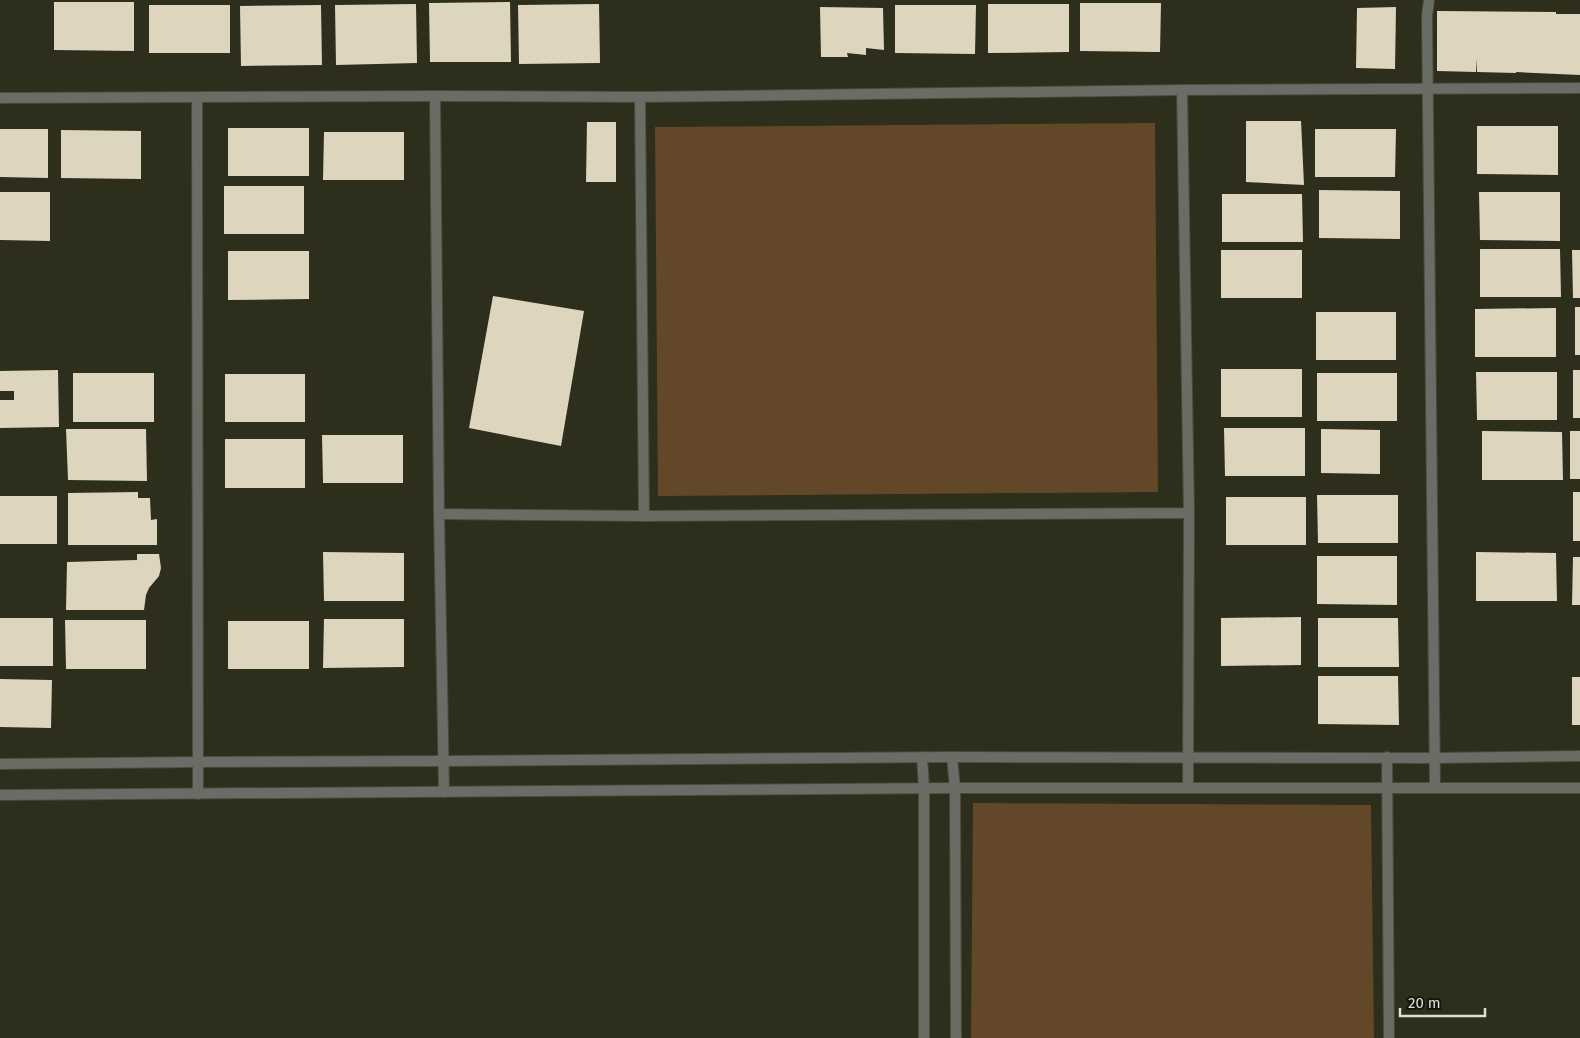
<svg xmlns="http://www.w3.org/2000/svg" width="1580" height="1038" viewBox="0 0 1580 1038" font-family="'Fira Sans',sans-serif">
<rect width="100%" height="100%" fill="#2e2e1c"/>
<g fill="#624728">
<polygon points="1155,123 1158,492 658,496 655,127"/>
<polygon points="973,803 1371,805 1374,1038 971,1038"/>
</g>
<g fill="#ded5bf">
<polygon points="54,2 134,2 134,51 54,50"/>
<polygon points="510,2 511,62 430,62 429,3"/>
<polygon points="1080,3 1161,3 1160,52 1080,51"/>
<polygon points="416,4 417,63 336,65 335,5"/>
<polygon points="599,4 600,63 519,64 518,5"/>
<polygon points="988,4 1069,4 1069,52 988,53"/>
<rect x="149" y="5" width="81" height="48"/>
<polygon points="321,5 322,65 241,66 240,6"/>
<polygon points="895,5 976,5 975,54 895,53"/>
<polygon points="820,7 883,8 884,50 866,48 866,55 847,53 848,57 821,57"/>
<polygon points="1396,7 1395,69 1356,68 1357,8"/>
<polygon points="1437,11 1556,12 1556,14 1580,14 1580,75 1516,72 1516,73 1477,72 1477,59 1476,72 1437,71"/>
<polygon points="1246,121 1301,121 1304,185 1246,182"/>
<polygon points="587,122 616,122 616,182 586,182"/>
<polygon points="1477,126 1558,126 1558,175 1477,174"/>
<rect x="228" y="128" width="81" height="48"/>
<polygon points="0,129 48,129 48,178 0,177"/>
<polygon points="1315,129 1396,129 1395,177 1315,177"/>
<polygon points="61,130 141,131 141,179 61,178"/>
<polygon points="324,132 404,132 404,180 323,180"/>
<rect x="224" y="186" width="80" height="48"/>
<polygon points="1319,190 1400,191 1400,239 1319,238"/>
<polygon points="0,192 50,192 50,241 0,240"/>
<polygon points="1479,192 1560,192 1560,241 1480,240"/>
<polygon points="1222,194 1302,194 1303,242 1222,242"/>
<polygon points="1480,249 1560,249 1561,297 1480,297"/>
<rect x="1221" y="250" width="81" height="48"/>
<polygon points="1572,250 1580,250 1580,298 1573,298"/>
<polygon points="228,251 309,251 309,299 228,300"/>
<polygon points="493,296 584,311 561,446 469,428"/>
<rect x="1575" y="307" width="5" height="48"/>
<polygon points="1556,308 1556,357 1475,357 1475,309"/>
<rect x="1316" y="312" width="80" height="48"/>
<rect x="1221" y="369" width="81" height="48"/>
<polygon points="58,370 59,427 0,428 0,400 14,400 14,391 0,391 0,371"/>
<rect x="1573" y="370" width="7" height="48"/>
<polygon points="1476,372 1557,372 1557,420 1477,420"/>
<rect x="73" y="373" width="81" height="49"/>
<rect x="1317" y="373" width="80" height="48"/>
<rect x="225" y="374" width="80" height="48"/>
<polygon points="1224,428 1305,428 1305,476 1225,476"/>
<polygon points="66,429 146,429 147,481 68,480"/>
<polygon points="1321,429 1380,430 1380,474 1321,473"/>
<polygon points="1482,431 1562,432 1563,480 1482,480"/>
<rect x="1570" y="431" width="10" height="48"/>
<polygon points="322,435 403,435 403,483 323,483"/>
<rect x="225" y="439" width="80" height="49"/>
<polygon points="138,492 138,498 150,498 151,520 157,519 157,545 68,545 68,493"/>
<rect x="1573" y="492" width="7" height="49"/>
<polygon points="1317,495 1398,495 1398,543 1318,543"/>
<rect x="0" y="496" width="57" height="48"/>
<rect x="1226" y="497" width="80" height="48"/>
<polygon points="323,552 404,553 404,601 324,601"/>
<polygon points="1476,552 1556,553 1557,601 1476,601"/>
<polygon points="137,554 159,554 161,568 159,576 149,588 146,595 144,610 66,610 67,562 137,560"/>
<polygon points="1317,556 1397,556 1397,605 1317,604"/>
<polygon points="1573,557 1580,557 1580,605 1572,605"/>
<polygon points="1301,617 1301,665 1221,666 1221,618"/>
<rect x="0" y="618" width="53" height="48"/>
<polygon points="1318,618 1398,618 1399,667 1318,667"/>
<polygon points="324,619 404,619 404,667 323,668"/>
<polygon points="65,620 146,620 146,669 66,669"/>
<rect x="228" y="621" width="81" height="48"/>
<polygon points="1318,676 1398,676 1399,725 1318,724"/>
<rect x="1572" y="677" width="8" height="48"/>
<polygon points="0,679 52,680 51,728 0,727"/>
</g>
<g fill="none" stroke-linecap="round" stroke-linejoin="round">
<defs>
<g id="street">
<polyline points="1429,0 1427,16 1435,788"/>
<polyline points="435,96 439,514 444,792"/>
<polyline points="640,97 644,516"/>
<polyline points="0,98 435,96 640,97 1182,90 1580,88"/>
<polyline points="197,98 198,794"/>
<polyline points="439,514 644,516 1189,513 1182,90"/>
<polyline points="922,757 924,788 924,1038"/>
<polyline points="952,757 955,788 956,1038"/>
<polyline points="1387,757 1389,1038"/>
<polyline points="0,764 198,762 443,761 952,757 1435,758 1580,756"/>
<polyline points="1188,788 1189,513"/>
<polyline points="0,795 955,788 1580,788"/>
</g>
</defs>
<use href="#street" stroke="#4a4a39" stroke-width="12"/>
<use href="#street" stroke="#696d65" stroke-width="10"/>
</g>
<path d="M1400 1008v8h85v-8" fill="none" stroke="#dfe0d4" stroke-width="2.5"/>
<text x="1408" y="1008" font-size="15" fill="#dfe0d4" stroke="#16160e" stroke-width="4" paint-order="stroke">20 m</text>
</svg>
